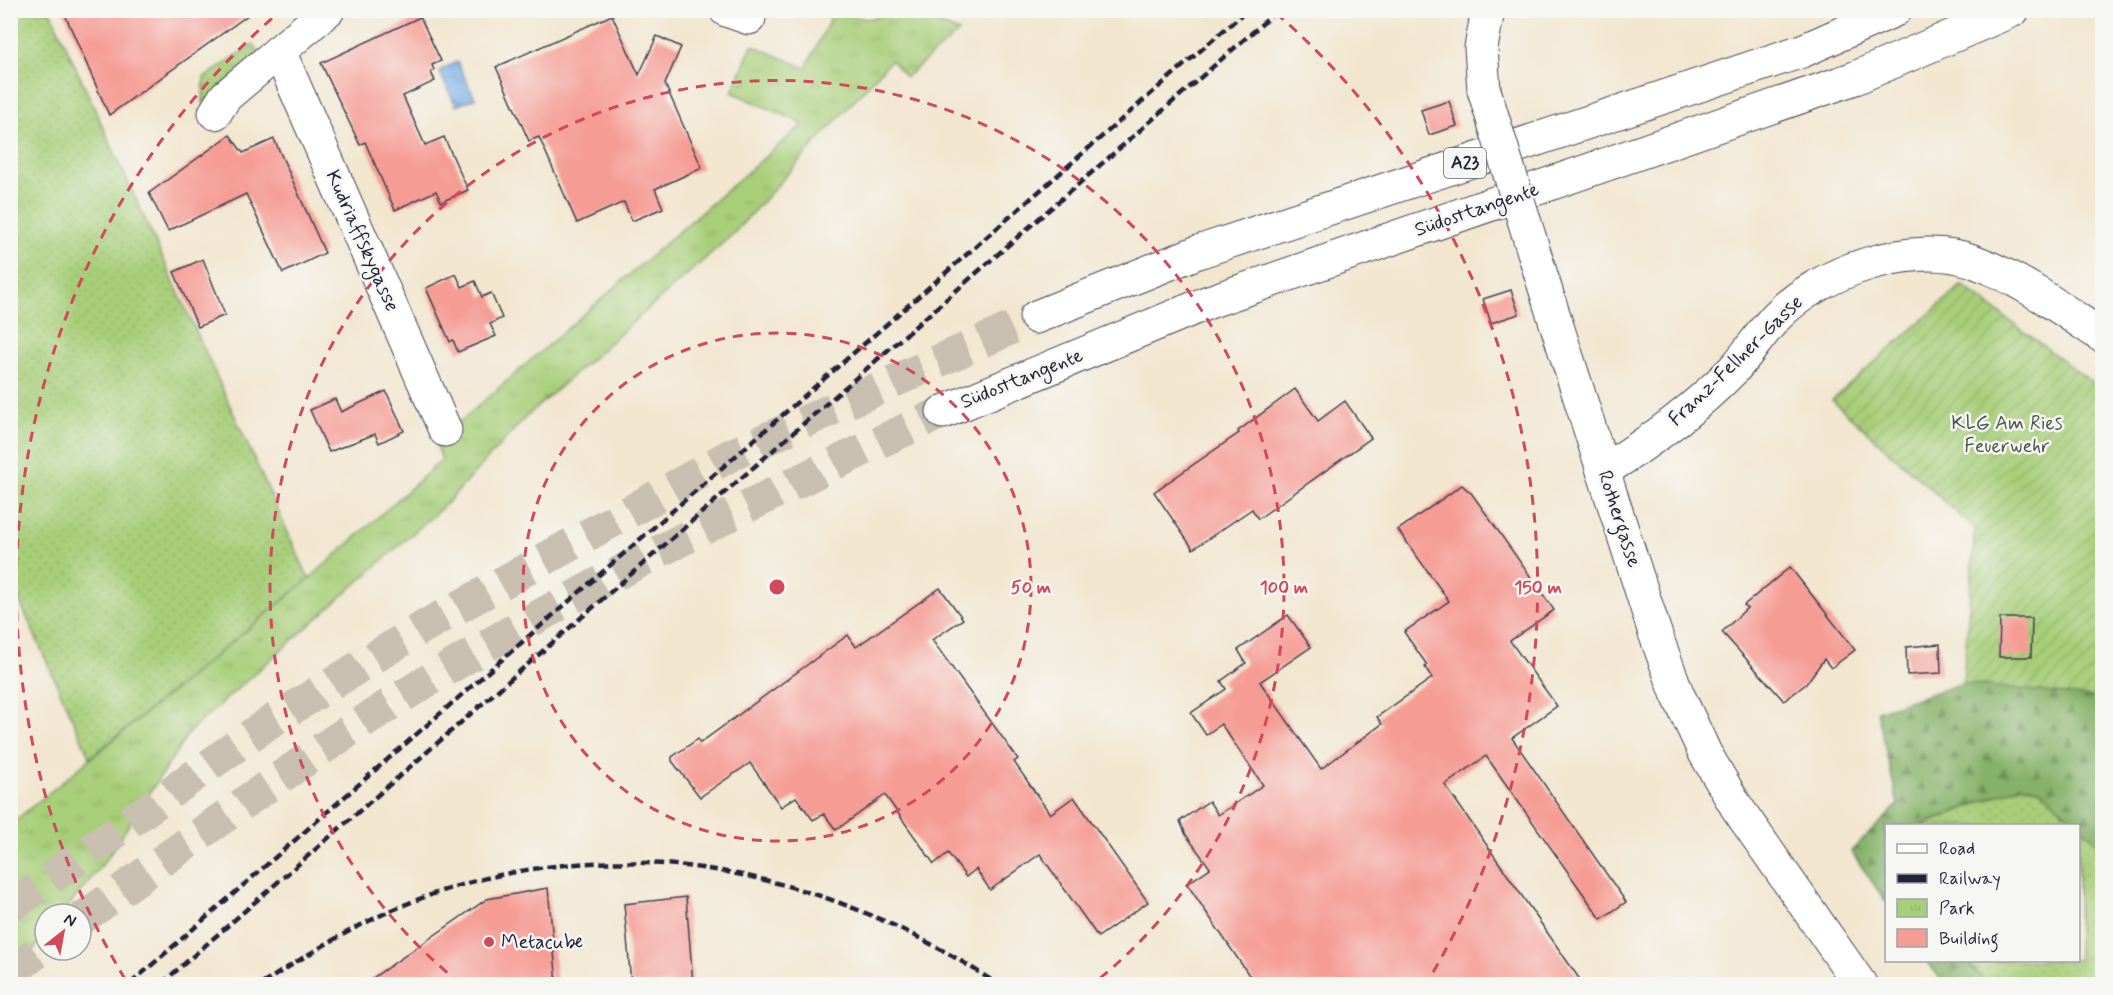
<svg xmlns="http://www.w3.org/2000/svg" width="2113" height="995" viewBox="0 0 2113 995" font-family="Mynerve,sans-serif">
<defs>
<pattern id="grass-dots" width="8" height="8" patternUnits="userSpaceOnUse" patternTransform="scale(1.5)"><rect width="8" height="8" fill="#a7ce78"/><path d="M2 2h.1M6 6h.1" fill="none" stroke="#8fb169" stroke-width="1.8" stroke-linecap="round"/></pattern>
<pattern id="forest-firs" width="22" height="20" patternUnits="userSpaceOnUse" patternTransform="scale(1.5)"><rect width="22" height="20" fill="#85b168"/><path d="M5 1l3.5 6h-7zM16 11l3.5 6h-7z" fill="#6c9057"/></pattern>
<pattern id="park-tufts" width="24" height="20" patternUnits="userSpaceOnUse" patternTransform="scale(1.5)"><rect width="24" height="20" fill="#a7ce78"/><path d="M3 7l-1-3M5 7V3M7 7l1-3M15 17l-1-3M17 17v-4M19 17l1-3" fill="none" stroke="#8fb169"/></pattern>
<pattern id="garden-furrows" width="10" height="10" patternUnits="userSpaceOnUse" patternTransform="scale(1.5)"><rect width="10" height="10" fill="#a7ce78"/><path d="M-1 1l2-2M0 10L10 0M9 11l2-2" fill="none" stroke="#8fb169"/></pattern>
<pattern id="water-ripples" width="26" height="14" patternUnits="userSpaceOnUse" patternTransform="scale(1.5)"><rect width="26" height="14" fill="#77ace5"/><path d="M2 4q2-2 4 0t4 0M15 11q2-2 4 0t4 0" fill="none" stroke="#618cbb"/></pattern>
</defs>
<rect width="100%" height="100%" fill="#f6f6f2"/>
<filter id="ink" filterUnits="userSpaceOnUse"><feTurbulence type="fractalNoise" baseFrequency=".0167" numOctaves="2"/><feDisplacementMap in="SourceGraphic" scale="12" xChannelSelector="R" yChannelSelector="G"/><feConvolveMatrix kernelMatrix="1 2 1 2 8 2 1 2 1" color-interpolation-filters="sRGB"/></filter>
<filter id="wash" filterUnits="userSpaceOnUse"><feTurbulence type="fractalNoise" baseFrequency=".008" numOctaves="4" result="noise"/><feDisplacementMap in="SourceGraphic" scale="24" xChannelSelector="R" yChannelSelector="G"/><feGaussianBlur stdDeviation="1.35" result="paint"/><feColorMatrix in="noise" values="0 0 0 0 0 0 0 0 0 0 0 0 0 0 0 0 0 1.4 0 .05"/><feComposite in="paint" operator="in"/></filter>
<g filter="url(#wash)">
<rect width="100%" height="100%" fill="#f2e6cf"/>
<g fill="url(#grass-dots)" stroke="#64785a" stroke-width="1.5">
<polygon points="10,11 50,11 309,579 90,758 11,582"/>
<polygon points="253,44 260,54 203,103 204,78"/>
<polygon points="2023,785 2041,790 2102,847 2102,984 1987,984 1966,961 2078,960 2078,826 1921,826"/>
</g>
<g fill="url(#forest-firs)" stroke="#546a52" stroke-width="1.5">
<polygon points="1963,683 2102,698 2102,847 2041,790 2023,785 1921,825 1886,826 1886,902 1851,851 1898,805 1877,711"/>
<polygon points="1927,961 1966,961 1987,984 1944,984"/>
</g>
<polygon fill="url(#park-tufts)" stroke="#64785a" stroke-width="1.5" points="834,11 866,19 908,11 959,32 906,77 891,60 733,234 527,416 446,504 190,731 106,860 62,914 45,914 45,935 11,978 11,824 309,579 442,460 434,438 462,420 803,124 732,92 752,45 806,68"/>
<polygon fill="url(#garden-furrows)" stroke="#64785a" stroke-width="1.5" points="1962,285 2102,390 2102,698 1963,683 1975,529 1832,400"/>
<polygon fill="url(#water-ripples)" stroke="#4c6790" stroke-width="1.5" points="457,62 475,98 456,106 439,71"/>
<g id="blocks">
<g fill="#f59c94">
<polygon points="63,10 255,10 109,115"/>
<polygon points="612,15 639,75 657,36 681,47 665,84 702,168 655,189 663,208 632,221 624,202 577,223 539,137 529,141 496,67"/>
<polygon points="420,17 441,61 432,65 434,70 431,72 435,81 403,96 425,145 444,137 468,190 441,202 436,191 395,210 365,142 360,145 321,63"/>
<polygon points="1449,101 1457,126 1429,135 1421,110"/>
<polygon points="230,135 243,153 274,139 325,253 283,273 246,194 168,231 149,193"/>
<polygon points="203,259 225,315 198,327 174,272"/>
<polygon points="456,274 462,287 475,281 482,297 491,293 502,318 490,324 496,336 458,352 453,340 450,342 426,288"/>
<polygon points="1511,290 1519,314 1491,323 1483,299"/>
<polygon points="1295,389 1318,421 1345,401 1371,438 1258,519 1252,509 1193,549 1154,492 1239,433 1238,431"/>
<polygon points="386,391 404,431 379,443 375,434 329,452 310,410 335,399 341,412"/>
<polygon points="1462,485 1472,494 1554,610 1510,641 1557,706 1512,738 1626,902 1601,919 1486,756 1445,785 1583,984 1255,984 1187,884 1210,868 1186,835 1180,821 1209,801 1218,815 1263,785 1221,724 1206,735 1191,713 1226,689 1221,681 1246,663 1238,650 1288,615 1311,647 1260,682 1321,769 1382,724 1377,717 1432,678 1425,667 1427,665 1404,632 1449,601 1398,530"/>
<polygon points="1790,567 1855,650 1831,668 1824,659 1806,684 1784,701 1722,632 1747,608 1744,605"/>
<polygon points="940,588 963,619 932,640 1018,759 1014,762 1050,814 1074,797 1148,902 1098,937 1040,854 990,890 976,869 966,877 948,853 934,864 885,795 836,830 824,814 813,820 796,797 781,807 750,763 700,797 672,761 672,757 698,739 700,743 848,635 856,647"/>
<polygon points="2000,618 2032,618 2031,657 1999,657"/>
<polygon points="1940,644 1941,673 1907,675 1906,647"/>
<polygon points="548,888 557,984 364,984 487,899"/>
<polygon points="686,897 693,984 631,984 624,904"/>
</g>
</g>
</g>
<g filter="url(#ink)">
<use href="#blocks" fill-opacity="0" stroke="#413f51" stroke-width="1.5"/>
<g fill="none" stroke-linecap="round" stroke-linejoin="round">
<g stroke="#c8bfb1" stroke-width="33" stroke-dasharray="33 16" stroke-linecap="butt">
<polyline points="10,907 267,724 425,626 731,455 1036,317"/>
<path d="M 81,919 C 201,834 320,745 447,669 C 607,574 775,491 943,412"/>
<polyline points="10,973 45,946"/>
</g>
<defs>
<g id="minor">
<polyline points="726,10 749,18"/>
<polyline points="279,51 445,430"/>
<polyline points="1484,90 1481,48 1488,10"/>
<polyline points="215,113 225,97 328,10"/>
<polyline points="1549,301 1655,633 1677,693 1705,753 1736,806 1860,984"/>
<path d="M 1603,471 C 1650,442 1694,410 1733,370 C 1748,354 1760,334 1776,317 C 1819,272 1912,239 1973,261 C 2021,279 2060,308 2102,336"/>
</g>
<g id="highway">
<polyline points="1036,317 1198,252 1802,51 1895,10"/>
<polyline points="943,412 1209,302 1855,78 2013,10"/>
</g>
</defs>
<use href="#minor" stroke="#413f51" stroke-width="35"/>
<use href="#highway" stroke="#413f51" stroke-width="35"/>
<use href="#minor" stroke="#fff" stroke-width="33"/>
<use href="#highway" stroke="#fff" stroke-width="33"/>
<g stroke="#22223b" stroke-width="4.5" stroke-dasharray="9 4.5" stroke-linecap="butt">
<polyline points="130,984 1247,10"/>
<polyline points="161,984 1278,10"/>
<path d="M 262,984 C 309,953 357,924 409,903 C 607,823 824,867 997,984"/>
</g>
<defs>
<polyline id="minor-bridge" points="1484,90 1549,301"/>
</defs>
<use href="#minor-bridge" stroke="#413f51" stroke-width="35" stroke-linecap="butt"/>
<use href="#minor-bridge" stroke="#fff" stroke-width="33"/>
</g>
</g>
<g fill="none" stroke="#d1495b" stroke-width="3" stroke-dasharray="10 8">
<circle cx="777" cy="587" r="254"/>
<path d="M461 984A507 507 0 1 1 1093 984"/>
<path d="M125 979A761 761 0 0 1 278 13M1276 13A761 761 0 0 1 1429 979"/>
</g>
<circle fill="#d1495b" stroke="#f6f6f2" stroke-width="2" cx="489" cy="942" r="6"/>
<g text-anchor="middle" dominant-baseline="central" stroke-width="5" stroke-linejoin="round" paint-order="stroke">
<rect fill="#f6f6f2" stroke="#626272" stroke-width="1.5" x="1444" y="148" width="42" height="30" rx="4.5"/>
<g font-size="18" font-weight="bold" fill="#22223b">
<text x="1465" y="163">A23</text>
</g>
<g font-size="20" fill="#22223b" stroke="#f6f6f2">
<text transform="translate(1477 210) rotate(-19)">Südosttangente</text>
<text transform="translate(362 241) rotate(66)">Kudriaffskygasse</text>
<text transform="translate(1736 361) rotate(-44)">Franz-Fellner-Gasse</text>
<text transform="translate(1022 379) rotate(-22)">Südosttangente</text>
<text transform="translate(1619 519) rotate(72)">Rothergasse</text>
</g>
<g font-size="20" fill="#4a564d" stroke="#f6f6f2">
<text x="2007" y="423">KLG Am Ries<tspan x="2007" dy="23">Feuerwehr</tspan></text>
</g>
<g font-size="20" fill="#22223b" stroke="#f6f6f2" text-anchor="start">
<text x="501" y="942">Metacube</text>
</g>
</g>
<circle cx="777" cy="587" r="9" fill="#d1495b" stroke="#f6f6f2" stroke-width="3"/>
<g font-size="18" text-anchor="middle" font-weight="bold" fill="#d1495b" stroke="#f6f6f2" stroke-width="5" stroke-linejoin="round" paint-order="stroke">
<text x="1031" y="593">50 m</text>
<text x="1284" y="593">100 m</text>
<text x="1538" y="593">150 m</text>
</g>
<rect width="2113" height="995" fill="none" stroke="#f6f6f2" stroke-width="36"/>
<rect x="1885" y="824" width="195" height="138" fill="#f6f6f2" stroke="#a1a1a9" stroke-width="1.5"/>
<rect x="1897" y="844" width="30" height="9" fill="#ffffff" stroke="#a1a1a9" stroke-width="1.5"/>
<text x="1939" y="854" font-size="18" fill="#22223b">Road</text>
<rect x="1897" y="874" width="30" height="9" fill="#22223b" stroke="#a1a1a9" stroke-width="1.5"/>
<text x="1939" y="884" font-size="18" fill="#22223b">Railway</text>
<rect x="1897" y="899" width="30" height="18" fill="url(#park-tufts)" stroke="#a1a1a9" stroke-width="1.5"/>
<text x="1939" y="914" font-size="18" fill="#22223b">Park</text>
<rect x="1897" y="929" width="30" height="18" fill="#f59c94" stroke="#a1a1a9" stroke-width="1.5"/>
<text x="1939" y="944" font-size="18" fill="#22223b">Building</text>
<g transform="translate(63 932) rotate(31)"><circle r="28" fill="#f6f6f2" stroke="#a1a1a9" stroke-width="1.5"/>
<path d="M0-4.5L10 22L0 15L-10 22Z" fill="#d1495b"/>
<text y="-9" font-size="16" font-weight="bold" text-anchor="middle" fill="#22223b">N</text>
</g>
</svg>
